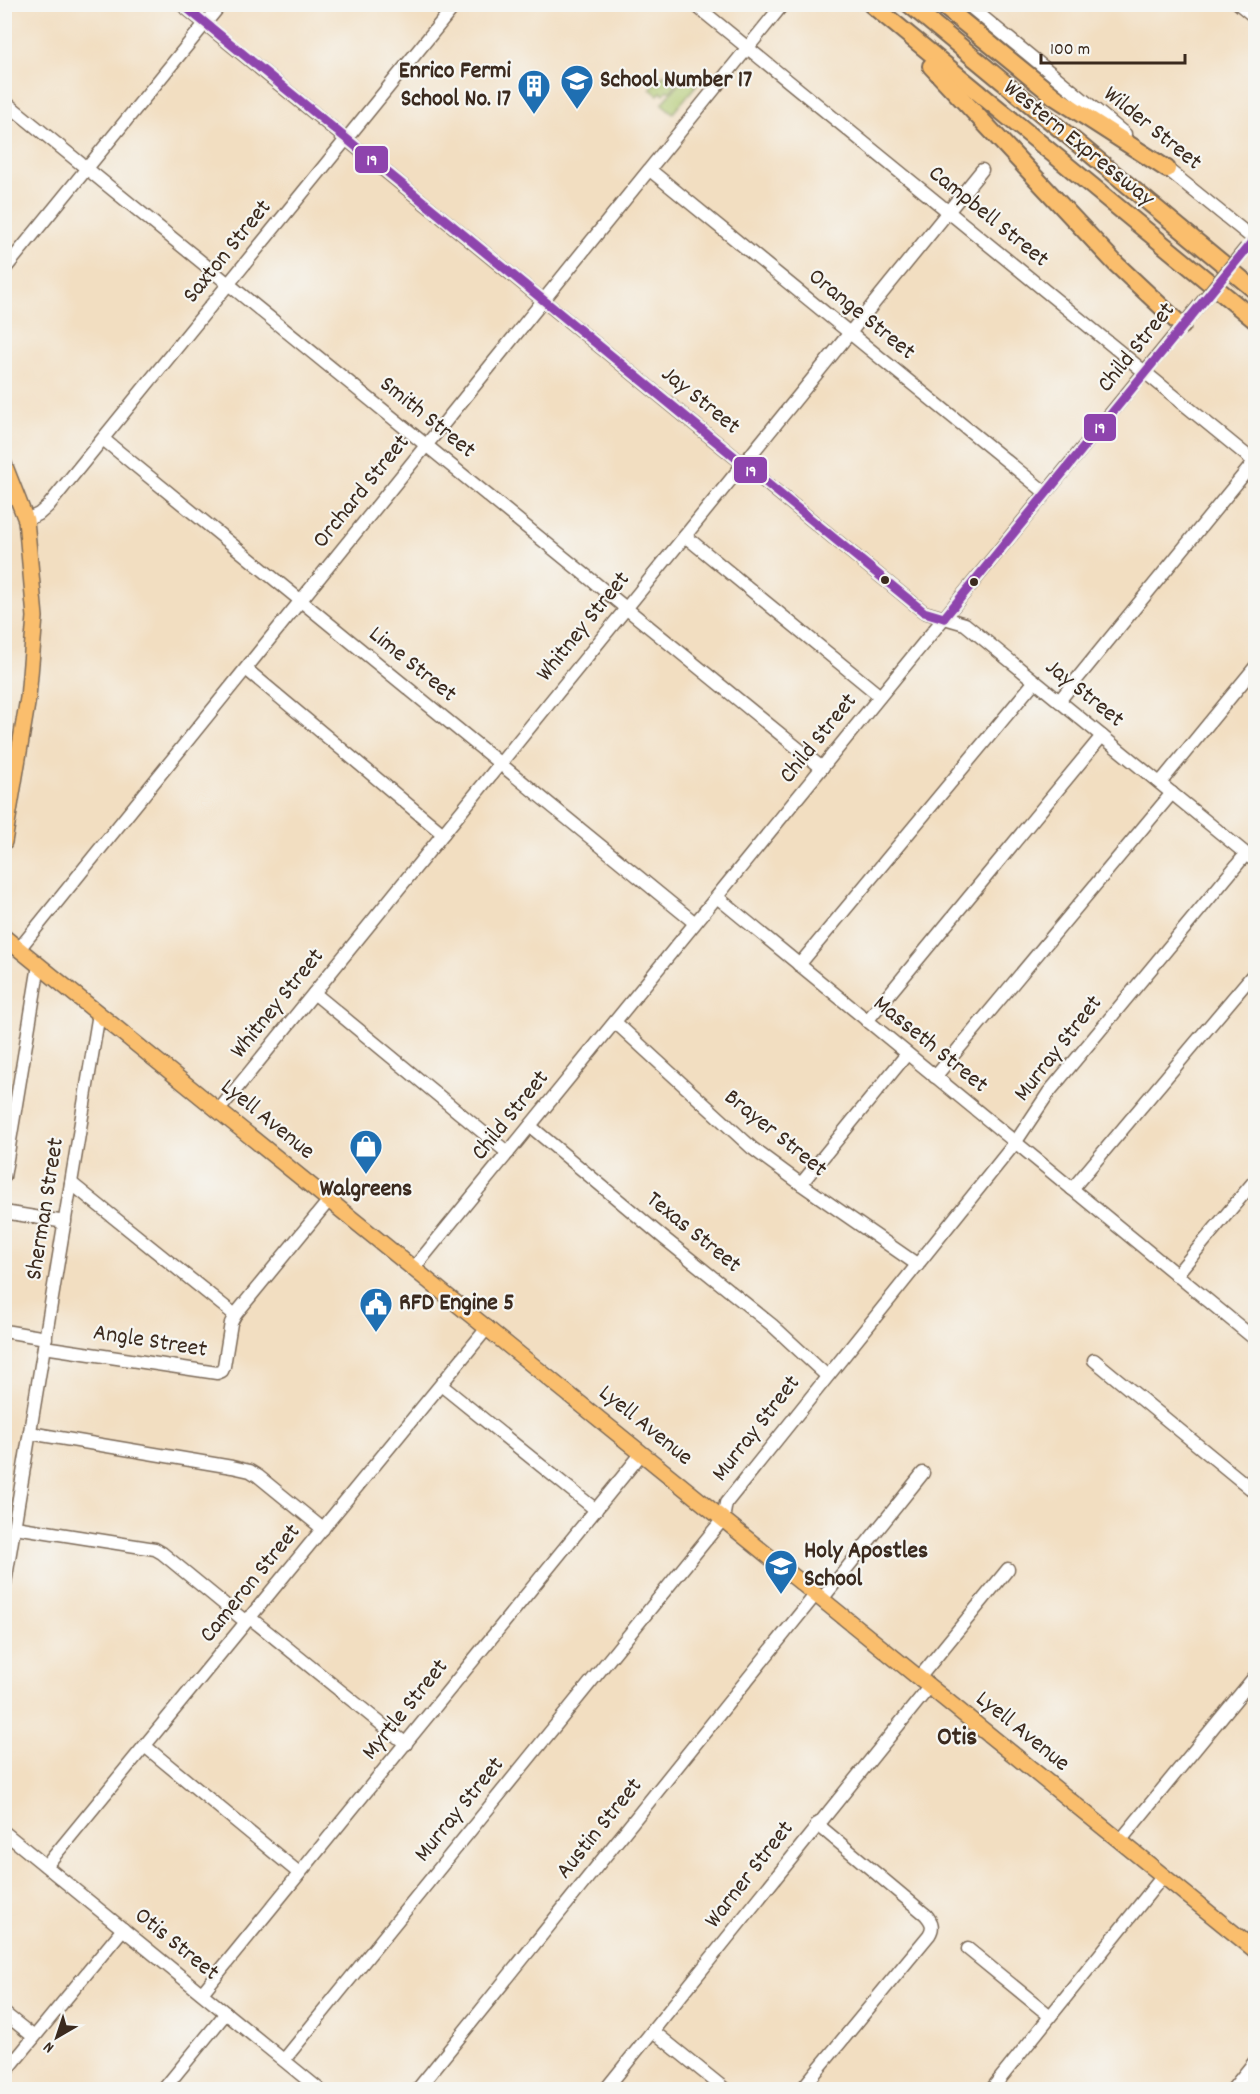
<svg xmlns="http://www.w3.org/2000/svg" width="1260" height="2094" viewBox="0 0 1260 2094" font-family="Dekko,sans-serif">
<rect width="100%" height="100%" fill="#f6f6f2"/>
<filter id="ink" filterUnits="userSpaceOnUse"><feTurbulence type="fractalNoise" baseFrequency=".0167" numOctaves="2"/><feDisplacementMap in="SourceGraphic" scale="12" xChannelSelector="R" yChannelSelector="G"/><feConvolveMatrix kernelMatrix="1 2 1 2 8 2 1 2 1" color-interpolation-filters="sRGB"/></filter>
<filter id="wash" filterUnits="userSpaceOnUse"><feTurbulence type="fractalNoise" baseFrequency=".008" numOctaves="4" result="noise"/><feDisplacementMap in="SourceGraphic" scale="24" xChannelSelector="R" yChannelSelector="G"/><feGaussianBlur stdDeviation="1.35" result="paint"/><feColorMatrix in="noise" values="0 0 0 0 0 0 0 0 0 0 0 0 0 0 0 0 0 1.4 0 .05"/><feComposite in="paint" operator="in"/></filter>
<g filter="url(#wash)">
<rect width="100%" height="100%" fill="#f2dec1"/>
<g fill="#aec66c" stroke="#747845" stroke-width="1.5">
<polygon points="664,74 668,78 670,76 676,84 670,92 667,90 664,94 661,92 658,95 650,89"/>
<polygon points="687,74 697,79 695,80 698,83 673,113 662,104"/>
</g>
</g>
<g filter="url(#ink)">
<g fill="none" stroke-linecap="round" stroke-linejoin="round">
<defs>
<g id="minor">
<polyline points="181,4 924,612 965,624 1256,862"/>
<polyline points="694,4 1256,463"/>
<polyline points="967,4 1125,134"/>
<polyline points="1239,4 1256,18"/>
<polyline points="4,101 822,768"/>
<polyline points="1161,164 1256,241"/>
<polyline points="650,170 1046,493"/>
<polyline points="4,270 221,4"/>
<polyline points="103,439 695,923"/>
<polyline points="26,520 39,514 48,506 456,4"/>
<polyline points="685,536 880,696"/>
<polyline points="246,669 443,834"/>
<polyline points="1059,701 1254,462"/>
<polyline points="1160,783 1256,666"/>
<polyline points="717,897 1256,1340"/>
<polyline points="19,949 783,4"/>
<polyline points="799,965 1035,681"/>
<polyline points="314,993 508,1153"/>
<polyline points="867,1021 1102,736"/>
<polyline points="615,1022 752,1148 801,1184 918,1265"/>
<polyline points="935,1077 1172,793"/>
<polyline points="219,1110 982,170"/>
<polyline points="530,1126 665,1239 772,1325 827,1376"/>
<polyline points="4,1177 39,965"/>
<polyline points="71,1183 235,1315"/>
<polyline points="801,1184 907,1054"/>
<polyline points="1072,1189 1256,971"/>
<polyline points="4,1212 65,1222"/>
<polyline points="414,1268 1187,320"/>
<polyline points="1176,1275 1256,1179"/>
<polyline points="4,1331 46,1338"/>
<polyline points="44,1347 217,1373 222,1371 224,1366 231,1323 235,1315 330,1199"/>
<polyline points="1094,1360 1256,1493"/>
<polyline points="441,1385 596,1510"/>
<polyline points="30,1433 232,1467 250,1471 258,1476 323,1529"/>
<polyline points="15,1527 155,1549 162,1553 246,1622"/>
<polyline points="4,1589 99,1013"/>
<polyline points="822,1599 923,1473"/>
<polyline points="249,1617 406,1744"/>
<polyline points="919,1678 1008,1569"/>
<polyline points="146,1747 299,1873"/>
<polyline points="4,1832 320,2090"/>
<polyline points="1120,1841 1256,1675"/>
<polyline points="46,1866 488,1327"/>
<polyline points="968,1949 1050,2016"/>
<polyline points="202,1993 642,1453"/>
<polyline points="4,2013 34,2037"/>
<polyline points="653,2031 726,2090"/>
<polyline points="284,2060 723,1519 726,1503 1015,1143 1049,1092 1246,854"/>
<polyline points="4,2074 123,1929"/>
<polyline points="163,2090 226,2013"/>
<polyline points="417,2090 816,1594"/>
<polyline points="605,2090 930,1686"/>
<path d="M 801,2090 L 929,1935 C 934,1927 932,1922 926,1915 L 817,1824"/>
<polyline points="991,2090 1163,1876"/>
<polyline points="1232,2090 1256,2060"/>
</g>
<g id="major">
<polyline points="4,464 26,520 35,617 28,698 4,842"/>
<polyline points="4,937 1256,1951"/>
</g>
<g id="highway">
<polyline points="871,4 1256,321"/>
<polyline points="909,4 1256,291"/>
<polyline points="941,4 1055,97 1167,169"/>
<polyline points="931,66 1116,264 1182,326"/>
</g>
</defs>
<use href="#minor" stroke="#7b6957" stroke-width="15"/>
<use href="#major" stroke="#7b6957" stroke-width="18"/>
<use href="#highway" stroke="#7b6957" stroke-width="20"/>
<use href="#minor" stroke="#fff" stroke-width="12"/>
<use href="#major" stroke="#fabe6d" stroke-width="15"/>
<use href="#highway" stroke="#fabe6d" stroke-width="16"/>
<defs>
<polyline id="minor-bridge" points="1189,318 1246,248"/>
</defs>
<use href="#minor-bridge" stroke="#7b6957" stroke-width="15" stroke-linecap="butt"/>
<use href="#minor-bridge" stroke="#fff" stroke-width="12"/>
<defs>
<g id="bus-1">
<polyline points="182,4 924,612 944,618"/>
<polyline points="944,618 1256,237"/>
</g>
</defs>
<use href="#bus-1" stroke="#f6f6f2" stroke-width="14"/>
<use href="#bus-1" stroke="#8e44ad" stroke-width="9"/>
</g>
</g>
<defs>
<symbol id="school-pin" viewBox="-11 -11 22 30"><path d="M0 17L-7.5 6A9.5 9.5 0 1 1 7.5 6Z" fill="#1f6fb2" stroke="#f6f6f2"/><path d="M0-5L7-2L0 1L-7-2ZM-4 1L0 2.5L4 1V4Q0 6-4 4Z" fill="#fff"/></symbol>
<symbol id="building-pin" viewBox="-11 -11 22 30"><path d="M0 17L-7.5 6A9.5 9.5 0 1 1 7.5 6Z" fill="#1f6fb2" stroke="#f6f6f2"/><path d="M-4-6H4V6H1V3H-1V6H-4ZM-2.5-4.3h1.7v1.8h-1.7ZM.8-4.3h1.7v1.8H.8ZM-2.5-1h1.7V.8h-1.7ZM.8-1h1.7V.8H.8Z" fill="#fff"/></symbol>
<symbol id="shop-pin" viewBox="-11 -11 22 30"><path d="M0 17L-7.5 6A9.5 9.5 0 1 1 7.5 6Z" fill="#1f6fb2" stroke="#f6f6f2"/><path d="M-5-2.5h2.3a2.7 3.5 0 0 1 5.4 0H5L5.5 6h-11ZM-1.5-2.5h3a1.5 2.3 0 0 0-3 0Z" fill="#fff"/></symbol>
<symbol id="civic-pin" viewBox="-11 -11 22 30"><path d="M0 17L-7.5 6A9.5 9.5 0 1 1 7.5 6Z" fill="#1f6fb2" stroke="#f6f6f2"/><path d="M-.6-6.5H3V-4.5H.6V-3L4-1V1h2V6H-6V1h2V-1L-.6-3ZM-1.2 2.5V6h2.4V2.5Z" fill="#fff"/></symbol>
</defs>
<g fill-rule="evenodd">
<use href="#school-pin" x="558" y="62" width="38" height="52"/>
<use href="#building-pin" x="515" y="67" width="38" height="52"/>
<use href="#shop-pin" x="347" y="1127" width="38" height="52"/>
<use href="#civic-pin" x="357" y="1285" width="38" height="52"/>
<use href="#school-pin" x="762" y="1547" width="38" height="52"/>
</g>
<g fill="#3b2a1e" stroke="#f6f6f2" stroke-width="2">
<circle cx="885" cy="580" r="5"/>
<circle cx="974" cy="582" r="5"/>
</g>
<g text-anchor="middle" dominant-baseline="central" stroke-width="4.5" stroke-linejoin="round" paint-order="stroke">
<g font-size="24" font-weight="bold" fill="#3b2a1e" stroke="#f6f6f2" text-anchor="start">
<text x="511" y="72" text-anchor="end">Enrico Fermi<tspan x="511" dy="28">School No. 17</tspan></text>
<text x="600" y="81">School Number 17</text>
<text x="366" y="1190" text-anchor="middle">Walgreens</text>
<text x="399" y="1304">RFD Engine 5</text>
<text x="804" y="1552">Holy Apostles<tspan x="804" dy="28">School</tspan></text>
</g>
<g font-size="24" fill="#3b2a1e" stroke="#f6f6f2">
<text transform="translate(1152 129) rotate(39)">Wilder Street</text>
<text transform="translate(1078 144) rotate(39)">Western Expressway</text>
<text transform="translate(988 217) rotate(39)">Campbell Street</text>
<text transform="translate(228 252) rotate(-51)">Saxton Street</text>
<text transform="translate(861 315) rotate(39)">Orange Street</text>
<text transform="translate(1137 348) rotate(-51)">Child Street</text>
<text transform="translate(700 401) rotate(39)">Jay Street</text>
<text transform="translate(427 418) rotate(39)">Smith Street</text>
<text transform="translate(362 492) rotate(-51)">Orchard Street</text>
<text transform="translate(584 627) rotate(-51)">Whitney Street</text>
<text transform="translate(412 665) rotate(39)">Lime Street</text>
<text transform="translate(1084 694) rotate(39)">Jay Street</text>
<text transform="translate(819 739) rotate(-51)">Child Street</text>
<text transform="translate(278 1004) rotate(-51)">Whitney Street</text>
<text transform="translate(930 1045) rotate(39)">Masseth Street</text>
<text transform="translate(1059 1049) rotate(-52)">Murray Street</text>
<text transform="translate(511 1116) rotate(-51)">Child Street</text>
<text transform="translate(267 1120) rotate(39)">Lyell Avenue</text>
<text transform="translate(775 1134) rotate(39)">Brayer Street</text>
<text transform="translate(46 1209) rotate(-81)">Sherman Street</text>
<text transform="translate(693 1233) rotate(39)">Texas Street</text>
<text transform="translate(150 1342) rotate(9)">Angle Street</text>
<text transform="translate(645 1426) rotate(39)">Lyell Avenue</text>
<text transform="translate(757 1429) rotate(-52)">Murray Street</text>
<text transform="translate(251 1584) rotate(-51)">Cameron Street</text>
<text transform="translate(406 1710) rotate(-51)">Myrtle Street</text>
<text transform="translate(1022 1732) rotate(39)">Lyell Avenue</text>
<text transform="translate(460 1810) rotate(-51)">Murray Street</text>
<text transform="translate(600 1829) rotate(-51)">Austin Street</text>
<text transform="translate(750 1875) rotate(-52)">Warner Street</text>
<text transform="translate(176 1945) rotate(39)">Otis Street</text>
</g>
<g font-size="26" font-weight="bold" fill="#3b2a1e" stroke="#f6f6f2">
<text x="957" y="1738">Otis</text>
</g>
</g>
<g stroke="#f6f6f2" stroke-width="2">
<rect x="354" y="145" width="35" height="29" rx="6" fill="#8e44ad"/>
<rect x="1083" y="413" width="34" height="29" rx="6" fill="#8e44ad"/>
<rect x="733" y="456" width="35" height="28" rx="6" fill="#8e44ad"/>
</g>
<g font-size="16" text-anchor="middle" font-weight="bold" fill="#fff">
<text x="372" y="165">19</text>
<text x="1100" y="433">19</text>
<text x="751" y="476">19</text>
</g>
<rect width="1260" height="2094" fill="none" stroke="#f6f6f2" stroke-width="24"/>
<g transform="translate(57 2037) rotate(219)" stroke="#f6f6f2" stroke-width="4.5" paint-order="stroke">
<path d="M0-4.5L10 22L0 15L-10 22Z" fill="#3b2a1e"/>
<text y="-9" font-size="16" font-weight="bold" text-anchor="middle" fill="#3b2a1e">N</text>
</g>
<path d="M1041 54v9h144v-9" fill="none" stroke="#3b2a1e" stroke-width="3"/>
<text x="1050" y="54" font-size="18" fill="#3b2a1e" stroke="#f6f6f2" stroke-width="4.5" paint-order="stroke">100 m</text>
</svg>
